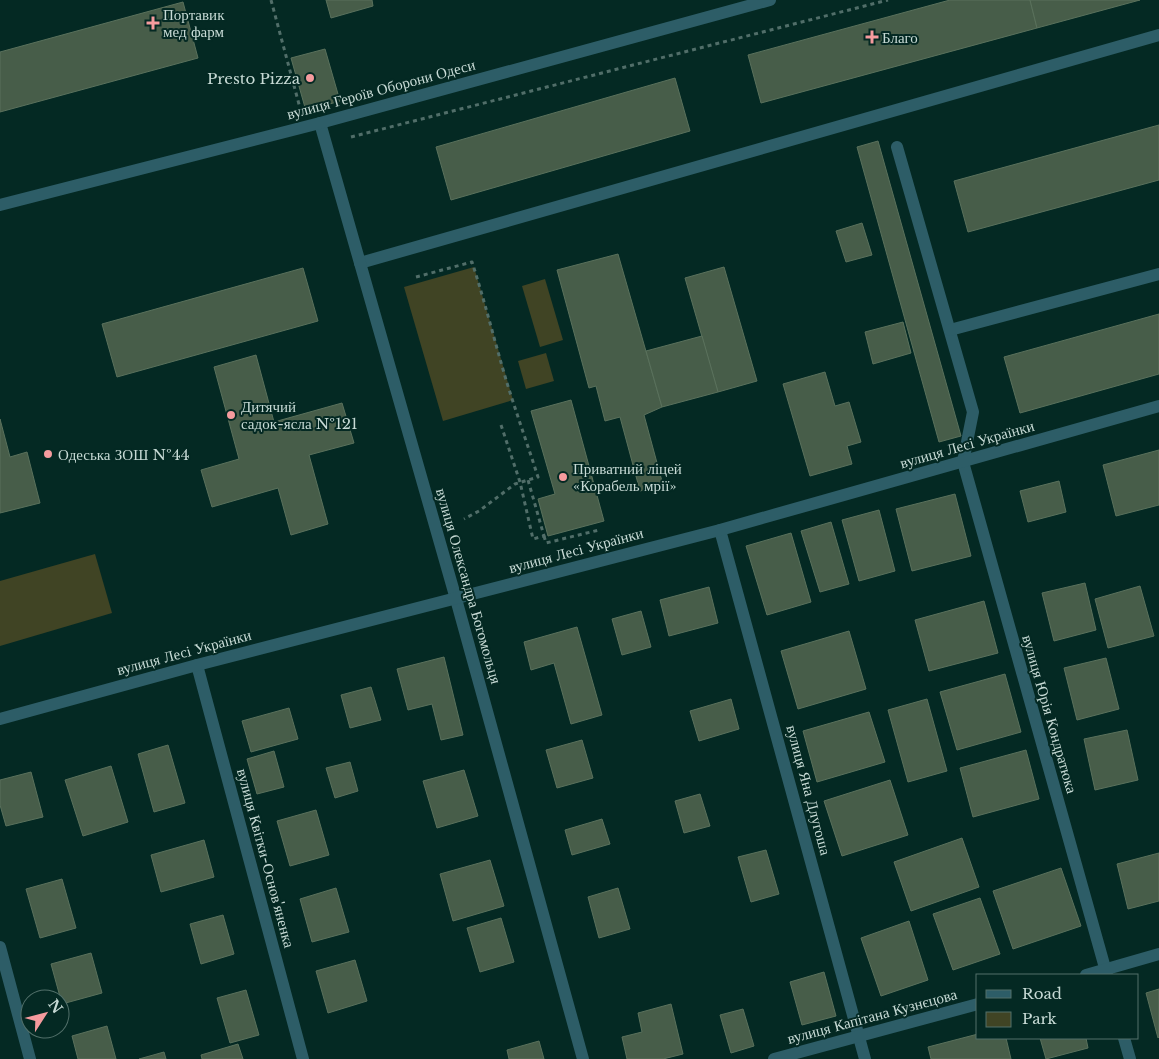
<svg xmlns="http://www.w3.org/2000/svg" width="1159" height="1059" viewBox="0 0 1159 1059" font-family="'Libre Baskerville',serif">
<rect width="100%" height="100%" fill="#042923"/>
<g fill="#404424">
<polygon points="474,267 513,400 443,421 404,287"/>
<polygon points="545,279 563,340 540,347 522,286"/>
<polygon points="546,353 554,381 526,389 518,361"/>
<polygon points="95,554 112,613 0,646 0,581"/>
</g>
<g fill="#475d49" stroke="#5a715c">
<polygon points="326,0 372,0 373,6 331,18"/>
<polygon points="950,0 1030,0 1037,28 761,103 748,55"/>
<polygon points="1030,0 1140,0 1037,28"/>
<polygon points="183,2 198,58 0,112 0,52"/>
<polygon points="325,49 340,101 306,111 291,58"/>
<polygon points="675,78 690,131 451,200 436,147"/>
<polygon points="1159,125 1159,180 968,232 954,181"/>
<polygon points="878,141 961,436 939,442 857,147"/>
<polygon points="862,223 872,255 846,262 836,231"/>
<polygon points="618,254 662,407 644,415 663,485 640,491 620,417 605,421 596,386 589,388 557,270"/>
<polygon points="724,267 757,381 718,392 685,278"/>
<polygon points="303,268 318,321 117,377 102,324"/>
<polygon points="1159,314 1159,374 1020,413 1004,357"/>
<polygon points="903,322 911,353 873,364 865,332"/>
<polygon points="702,336 718,392 662,407 646,351"/>
<polygon points="256,355 274,422 342,403 354,443 309,455 328,524 291,535 278,488 212,507 201,470 239,459 214,367"/>
<polygon points="825,372 835,406 849,402 861,442 847,446 852,464 810,476 783,384"/>
<polygon points="571,400 604,521 548,536 538,499 555,494 531,411"/>
<polygon points="0,419 10,457 27,452 40,503 0,513"/>
<polygon points="1159,450 1159,505 1116,516 1103,465"/>
<polygon points="1059,481 1066,512 1028,522 1020,491"/>
<polygon points="955,494 971,556 912,571 896,509"/>
<polygon points="879,510 895,571 859,581 842,520"/>
<polygon points="831,522 849,584 820,592 801,531"/>
<polygon points="791,533 811,602 767,615 746,546"/>
<polygon points="1085,583 1096,630 1054,641 1042,593"/>
<polygon points="1140,586 1154,636 1108,648 1095,599"/>
<polygon points="709,587 718,623 669,636 660,600"/>
<polygon points="984,601 998,653 929,671 915,620"/>
<polygon points="641,611 651,647 622,655 612,619"/>
<polygon points="577,627 602,715 571,724 554,663 531,670 524,642"/>
<polygon points="849,631 866,689 798,709 781,651"/>
<polygon points="444,657 463,735 441,740 432,704 408,710 397,669"/>
<polygon points="1106,658 1119,709 1077,720 1064,668"/>
<polygon points="1005,674 1021,732 957,750 940,692"/>
<polygon points="371,687 381,720 350,728 341,695"/>
<polygon points="731,699 739,729 699,741 690,711"/>
<polygon points="927,699 947,771 908,782 888,710"/>
<polygon points="289,708 298,739 251,752 242,721"/>
<polygon points="869,712 885,762 817,782 803,731"/>
<polygon points="1127,730 1138,780 1095,790 1084,739"/>
<polygon points="582,740 593,778 557,788 546,750"/>
<polygon points="168,745 185,803 154,812 138,754"/>
<polygon points="1026,750 1039,799 973,817 960,768"/>
<polygon points="274,751 284,787 257,794 247,759"/>
<polygon points="350,762 358,791 335,798 326,768"/>
<polygon points="111,766 128,822 83,836 65,780"/>
<polygon points="464,770 478,816 437,828 423,781"/>
<polygon points="31,772 43,817 6,826 0,805 0,780"/>
<polygon points="890,780 908,835 842,856 824,801"/>
<polygon points="700,794 710,826 684,833 675,801"/>
<polygon points="316,810 329,855 290,866 277,821"/>
<polygon points="602,819 610,844 572,855 565,830"/>
<polygon points="962,838 979,887 911,911 894,862"/>
<polygon points="204,840 214,877 161,892 151,855"/>
<polygon points="766,850 779,894 751,902 738,857"/>
<polygon points="1159,853 1159,901 1128,909 1117,864"/>
<polygon points="490,860 504,906 453,921 440,874"/>
<polygon points="1061,868 1081,926 1013,949 993,891"/>
<polygon points="62,879 76,928 40,938 26,889"/>
<polygon points="336,888 349,932 312,942 300,899"/>
<polygon points="618,888 630,929 599,938 588,897"/>
<polygon points="980,898 1000,954 953,970 933,914"/>
<polygon points="223,915 234,954 201,964 190,924"/>
<polygon points="501,918 514,962 480,972 467,928"/>
<polygon points="909,921 928,980 881,996 861,938"/>
<polygon points="91,953 102,993 62,1004 51,964"/>
<polygon points="355,960 367,1001 328,1013 316,971"/>
<polygon points="824,972 836,1016 802,1025 790,982"/>
<polygon points="1159,989 1159,1037 1158,1038 1146,993"/>
<polygon points="246,990 259,1035 230,1043 217,998"/>
<polygon points="671,1004 683,1054 663,1059 627,1059 622,1037 642,1032 638,1013"/>
<polygon points="743,1009 754,1046 731,1053 720,1015"/>
<polygon points="107,1026 116,1059 78,1059 72,1036"/>
<polygon points="978,1034 978,1038 1006,1038 1011,1059 931,1059 928,1047"/>
<polygon points="1040,1038 1086,1038 1088,1048 1046,1059"/>
<polygon points="539,1041 544,1059 509,1059 507,1050"/>
<polygon points="238,1044 243,1059 202,1059 201,1055"/>
<polygon points="164,1052 166,1059 139,1059"/>
</g>
<g fill="none" stroke-linecap="round" stroke-linejoin="round">
<g stroke="#516e69" stroke-width="3" stroke-dasharray="4 4" stroke-linecap="butt">
<polyline points="271,0 300,108"/>
<polyline points="351,137 888,0"/>
<path d="M 416,277 L 472,262 C 485,302 495,343 507,383 C 517,415 528,446 538,477 L 515,484 L 479,511 L 464,519"/>
<polyline points="501,425 520,482 533,539 544,536 528,480"/>
<polyline points="544,536 546,543 599,530"/>
</g>
<g stroke="#2d5d67" stroke-width="12">
<polyline points="897,147 973,412 963,462"/>
<polyline points="360,263 1159,35"/>
<polyline points="950,330 1159,274"/>
</g>
<g stroke="#2d5d67" stroke-width="12">
<polyline points="320,123 456,599 583,1059"/>
<polyline points="0,205 320,123 770,0"/>
<polyline points="963,462 1107,975"/>
<polyline points="720,530 865,1059"/>
<polyline points="197,665 303,1059"/>
<polyline points="0,719 197,665 720,530 1159,406"/>
<polyline points="0,947 30,1059"/>
<polyline points="1086,975 1159,954"/>
<polyline points="1124,1038 1130,1059"/>
<polyline points="774,1059 978,1004"/>
</g>
</g>
<g fill="#f59b9e" stroke="#042923" stroke-width="2">
<path d="M150.5 15.5h5v5h5v5h-5v5h-5v-5h-5v-5h5z"/>
<path d="M869.5 29.5h5v5h5v5h-5v5h-5v-5h-5v-5h5z"/>
<circle cx="310" cy="78" r="5"/>
<circle cx="231" cy="415" r="5"/>
<circle cx="48" cy="454" r="5"/>
<circle cx="563" cy="477" r="5"/>
</g>
<g text-anchor="middle" dominant-baseline="central" stroke-width="4" stroke-linejoin="round" paint-order="stroke">
<g font-size="15" fill="#c7dad5" stroke="#042923" text-anchor="start">
<text x="163" y="14">Портавик<tspan x="163" dy="17">мед фарм</tspan></text>
<text x="882" y="37">Благо</text>
<text x="300" y="78" text-anchor="end">Presto Pizza</text>
<text x="241" y="406">Дитячий<tspan x="241" dy="17">садок-ясла №121</tspan></text>
<text x="58" y="454">Одеська ЗОШ №44</text>
<text x="573" y="468">Приватний ліцей<tspan x="573" dy="17">«Корабель мрії»</tspan></text>
</g>
<g font-size="15" fill="#c7dad5" stroke="#042923">
<text transform="translate(381 89) rotate(-15)">вулиця Героїв Оборони Одеси</text>
<text transform="translate(967 444) rotate(-16)">вулиця Лесі Українки</text>
<text transform="translate(576 550) rotate(-15)">вулиця Лесі Українки</text>
<text transform="translate(469 586) rotate(74)">вулиця Олександра Богомольця</text>
<text transform="translate(184 652) rotate(-15)">вулиця Лесі Українки</text>
<text transform="translate(1050 714) rotate(74)">вулиця Юрія Кондратюка</text>
<text transform="translate(809 790) rotate(75)">вулиця Яна Длугоша</text>
<text transform="translate(266 858) rotate(75)">вулиця Квітки-Основ'яненка</text>
<text transform="translate(872 1016) rotate(-15)">вулиця Капітана Кузнєцова</text>
</g>
</g>
<rect x="976" y="974" width="162" height="65" fill="#042923" stroke="#52706a"/>
<rect x="986" y="990" width="25" height="8" fill="#2d5d67" stroke="#52706a"/>
<text x="1022" y="999" font-size="15" fill="#c7dad5">Road</text>
<rect x="986" y="1012" width="25" height="15" fill="#404424" stroke="#52706a"/>
<text x="1022" y="1024" font-size="15" fill="#c7dad5">Park</text>
<g transform="translate(45 1014) rotate(54)"><circle r="24" fill="#042923" stroke="#52706a"/>
<path d="M0-4L9 19L0 12L-9 19Z" fill="#f59b9e"/>
<text y="-8" font-size="14" font-weight="bold" text-anchor="middle" fill="#c7dad5">N</text>
</g>
</svg>
